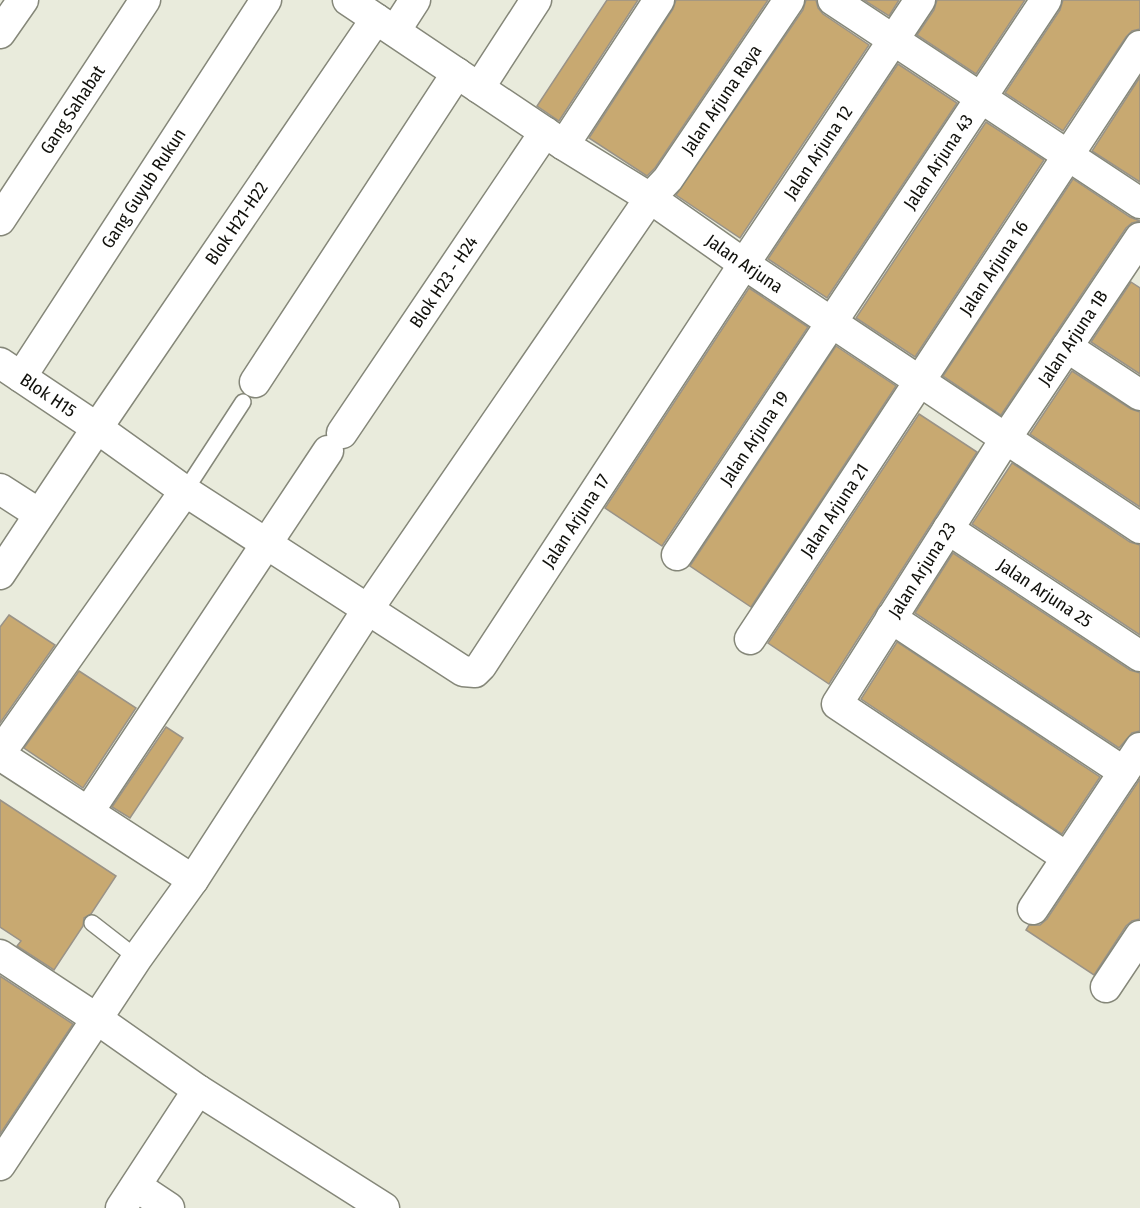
<svg xmlns="http://www.w3.org/2000/svg" width="1140" height="1208" viewBox="0 0 1140 1208" font-family="'Fira Sans Condensed',sans-serif">
<rect width="100%" height="100%" fill="#e9ebdc"/>
<g fill="#c8a971" stroke="#9a9387" stroke-width="1.5">
<polygon points="607,0 638,0 559,121 537,106"/>
<polygon points="676,0 768,0 655,168 647,176 589,138 673,9"/>
<polygon points="806,0 816,0 818,8 823,14 869,45 740,238 676,195 803,10"/>
<polygon points="864,0 899,0 889,16"/>
<polygon points="937,0 1025,0 976,74 917,35 934,10"/>
<polygon points="1063,0 1140,0 1140,29 1132,31 1126,37 1063,131 1005,93 1060,10"/>
<polygon points="898,64 957,103 827,298 768,259"/>
<polygon points="1140,77 1140,182 1092,151"/>
<polygon points="986,122 1044,160 915,357 856,318"/>
<polygon points="1073,179 1130,217 1140,221 1132,223 1126,228 1001,415 943,376"/>
<polygon points="1131,282 1140,288 1140,374 1091,342"/>
<polygon points="749,288 808,327 662,546 605,508"/>
<polygon points="836,346 896,386 751,607 690,566"/>
<polygon points="1072,371 1131,409 1140,412 1140,507 1030,434"/>
<polygon points="919,414 977,452 829,684 768,643"/>
<polygon points="1012,463 1130,542 1140,545 1140,635 972,524"/>
<polygon points="953,553 1130,670 1140,673 1140,731 1132,733 1119,748 915,613"/>
<polygon points="9,615 55,645 0,723 0,627"/>
<polygon points="897,642 1100,777 1062,834 861,699"/>
<polygon points="79,671 136,708 83,788 24,748"/>
<polygon points="166,727 183,738 130,818 112,807"/>
<polygon points="1140,779 1140,919 1132,921 1126,926 1094,975 1026,930 1029,925 1040,925 1047,919"/>
<polygon points="0,800 116,876 91,914 84,918 83,926 54,970 17,946 21,941 0,927"/>
<polygon points="0,976 73,1024 0,1134"/>
</g>
<g fill="none" stroke-linecap="round" stroke-linejoin="round">
<defs>
<g id="service">
<polyline points="185,491 243,402"/>
<polyline points="92,923 137,958"/>
</g>
<g id="minor">
<path id="s1" d="M 348,0 L 564,145 L 650,198 L 744,264 L 1140,528"/>
<polyline points="833,0 1140,203"/>
<polyline points="395,31 415,0"/>
<polyline points="0,33 23,0"/>
<polyline points="479,88 536,0"/>
<polyline points="564,145 659,0"/>
<path id="s2" d="M 0,220 L 145,0"/>
<polyline points="1067,347 1140,395"/>
<path id="s3" d="M 0,363 L 97,428 L 185,491 L 463,671 L 475,672 L 481,666 L 744,264 L 920,0"/>
<path id="s4" d="M 21,377 L 266,0"/>
<polyline points="255,382 457,73"/>
<path id="s5" d="M 342,433 L 545,132"/>
<polyline points="0,489 39,514"/>
<path id="s6" d="M 948,529 L 1140,656"/>
<path id="s7" d="M 677,555 L 1046,0"/>
<path id="s8" d="M 0,574 L 97,428 L 376,19"/>
<polyline points="891,618 1124,772"/>
<path id="s9" d="M 750,639 L 1140,46"/>
<polyline points="0,753 185,491"/>
<polyline points="0,755 193,880"/>
<polyline points="89,811 328,451"/>
<path id="s10" d="M 1066,857 L 837,704 L 1006,438 L 1140,238"/>
<polyline points="1033,909 1140,748"/>
<polyline points="0,955 97,1019 198,1090 384,1208"/>
<polyline points="1106,987 1140,936"/>
<path id="s11" d="M 0,1165 L 137,958 L 193,880 L 368,609 L 650,198 L 668,179 L 789,0"/>
<polyline points="136,1186 169,1208"/>
<polyline points="121,1208 198,1090"/>
</g>
</defs>
<use href="#service" stroke="#858779" stroke-width="18"/>
<use href="#minor" stroke="#858779" stroke-width="33"/>
<use href="#service" stroke="#fff" stroke-width="15"/>
<use href="#minor" stroke="#fff" stroke-width="30"/>
</g>
<g text-anchor="middle" dominant-baseline="central" stroke-width="6" stroke-linejoin="round" paint-order="stroke">
<g font-size="18" fill="#10100b" stroke="#f6f9ea">
<text stroke="none"><textPath href="#s11" startOffset="1287">Jalan Arjuna Raya</textPath></text>
<text stroke="none"><textPath href="#s2" startOffset="132">Gang Sahabat</textPath></text>
<text stroke="none"><textPath href="#s3" startOffset="1191">Jalan Arjuna 12</textPath></text>
<text stroke="none"><textPath href="#s7" startOffset="472">Jalan Arjuna 43</textPath></text>
<text stroke="none"><textPath href="#s4" startOffset="225">Gang Guyub Rukun</textPath></text>
<text stroke="none"><textPath href="#s8" startOffset="423">Blok H21-H22</textPath></text>
<text stroke="none"><textPath href="#s1" startOffset="476">Jalan Arjuna</textPath></text>
<text stroke="none"><textPath href="#s9" startOffset="444">Jalan Arjuna 16</textPath></text>
<text stroke="none"><textPath href="#s5" startOffset="182">Blok H23 - H24</textPath></text>
<text stroke="none"><textPath href="#s10" startOffset="711">Jalan Arjuna 1B</textPath></text>
<text stroke="none"><textPath href="#s3" startOffset="58">Blok H15</textPath></text>
<text stroke="none"><textPath href="#s7" startOffset="140">Jalan Arjuna 19</textPath></text>
<text stroke="none"><textPath href="#s9" startOffset="154">Jalan Arjuna 21</textPath></text>
<text stroke="none"><textPath href="#s3" startOffset="750">Jalan Arjuna 17</textPath></text>
<text stroke="none"><textPath href="#s10" startOffset="434">Jalan Arjuna 23</textPath></text>
<text stroke="none"><textPath href="#s6" startOffset="116">Jalan Arjuna 25</textPath></text>
</g>
</g>
</svg>
